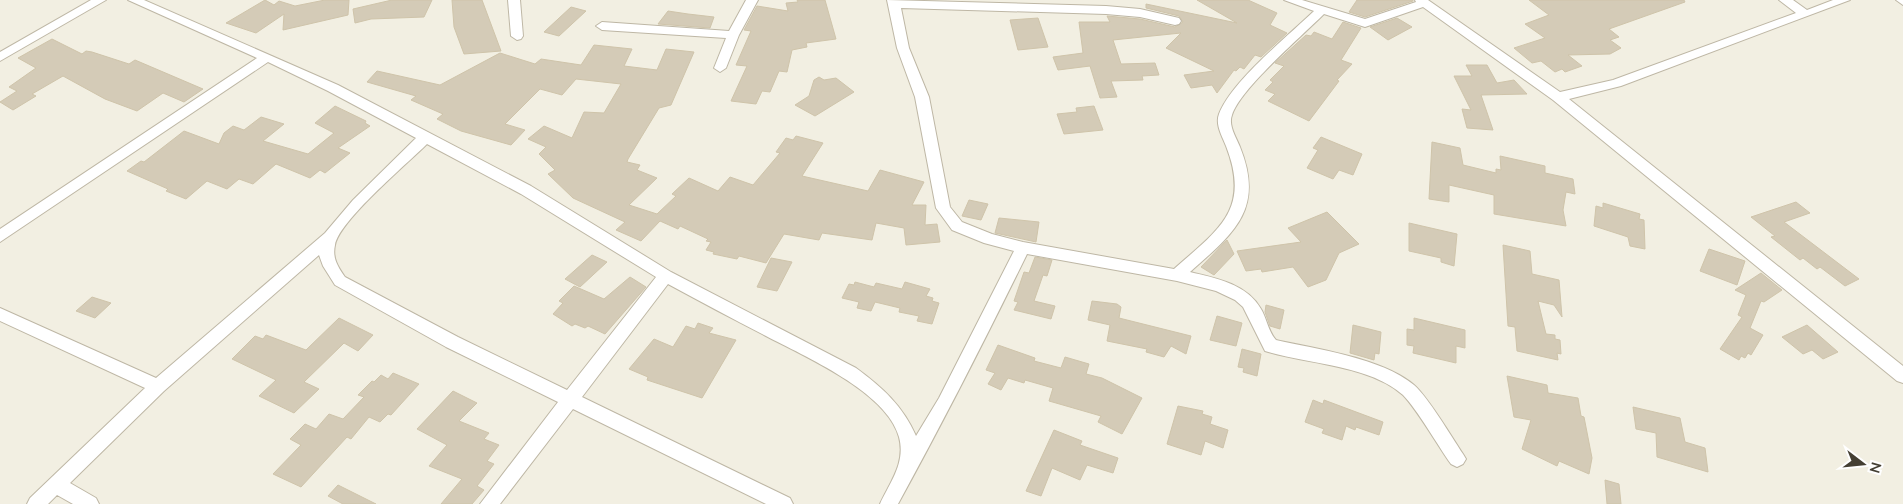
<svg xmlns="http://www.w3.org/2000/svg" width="1903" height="504" viewBox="0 0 1903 504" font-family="'Nunito Sans',sans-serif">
<rect width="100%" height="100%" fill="#f2efe2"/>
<g fill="#d4cbb7" stroke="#cfc4aa">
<polygon points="265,0 274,5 279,1 295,6 325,0 349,0 348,15 283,30 284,14 256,33 226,23"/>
<polygon points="392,0 432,0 424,17 371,19 355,23 353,9"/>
<polygon points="452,0 482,0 501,51 464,54 454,27"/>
<polygon points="797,0 825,0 836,39 806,43 807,47 792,50 787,72 779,71 770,92 762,91 756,104 731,101 747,66 736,65 751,31 744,30 757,6 788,11 786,3 798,2"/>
<polygon points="1197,0 1248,0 1277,13 1270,25 1287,33 1261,57 1255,55 1244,69 1240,67 1236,71 1234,70 1217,93 1212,85 1191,88 1184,75 1214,71 1166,48 1181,33 1113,40 1121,64 1155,63 1159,75 1142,76 1143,80 1111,81 1117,97 1100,98 1090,66 1058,70 1053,57 1083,53 1079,22 1110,22 1107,16 1140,19 1175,27 1183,22 1179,16 1146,8 1146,4 1237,23"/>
<polygon points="1357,0 1413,0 1413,1 1365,17 1349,12"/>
<polygon points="1529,0 1684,0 1685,2 1609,29 1619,37 1610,40 1621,48 1610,54 1568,55 1582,66 1565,72 1562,69 1555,72 1541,61 1532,63 1514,48 1545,38 1525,24 1549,15"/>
<polygon points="571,7 586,11 559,36 544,32"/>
<polygon points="668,11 688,14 714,17 710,28 658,24"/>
<polygon points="1038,18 1048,47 1018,50 1010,20"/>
<polygon points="1397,18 1412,27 1388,40 1370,27"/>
<polygon points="1343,22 1361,28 1341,60 1352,64 1337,80 1339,81 1309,121 1268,101 1275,94 1265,90 1273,82 1270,80 1284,66 1275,63 1306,35 1311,36 1314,32 1332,39"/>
<polygon points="52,39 82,54 86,51 92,52 129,64 135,60 203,89 184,102 163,93 137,111 105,99 63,76 32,94 36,96 13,110 0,102 17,91 9,87 36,68 18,58"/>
<polygon points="594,45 632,49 624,66 657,70 666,49 694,52 671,105 659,108 628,159 627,162 640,165 637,170 657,178 629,205 657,214 676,196 672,194 689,178 718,191 730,177 753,185 780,153 776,152 786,138 793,140 796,136 823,143 802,176 868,191 880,170 924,182 912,205 926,205 925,225 937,224 940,242 906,245 904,228 876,223 872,240 822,233 819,240 784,234 766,263 739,256 737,259 713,254 714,252 706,250 711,242 706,241 708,239 680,226 678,229 660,221 641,241 616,230 625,222 573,198 548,174 555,170 539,154 546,147 528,139 544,126 572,138 584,112 604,113 621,84 576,79 562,95 540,89 505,124 525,130 511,145 461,131 437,119 443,114 411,100 416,96 367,82 377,71 440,85 500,53 535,64 541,59 581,65"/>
<polygon points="1466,65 1487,65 1497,83 1514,80 1527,94 1481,95 1493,130 1467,128 1462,109 1471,110 1454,76 1472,76"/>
<polygon points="819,77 824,80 836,78 854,92 815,116 795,105 809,96 814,80"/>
<polygon points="335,106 366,121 365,123 370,126 338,148 350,153 325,173 320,170 310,178 276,164 253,184 239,179 227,189 207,181 186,199 166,191 168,189 127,171 141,161 144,162 184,131 219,144 224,133 233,126 244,130 261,117 284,124 263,141 308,154 334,133 315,123"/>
<polygon points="1094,106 1103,130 1064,134 1057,114 1077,112 1076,108"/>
<polygon points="1321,137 1362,154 1353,175 1339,170 1333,179 1307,168 1318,150 1313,148"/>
<polygon points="1432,142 1460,148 1463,165 1496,173 1496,169 1501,170 1500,156 1545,166 1545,173 1573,179 1575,194 1566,192 1563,210 1566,226 1494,214 1494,195 1449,185 1449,202 1429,199"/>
<polygon points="969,200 988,204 981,220 962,216"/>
<polygon points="1796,202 1810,213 1784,222 1859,279 1845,286 1820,267 1817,269 1803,258 1800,260 1771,237 1775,236 1751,217"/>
<polygon points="1603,203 1640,214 1639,219 1644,220 1645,249 1630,246 1628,237 1594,226 1596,206 1603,208"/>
<polygon points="1327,212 1359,244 1339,253 1326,280 1308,287 1293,267 1262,272 1261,269 1246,271 1237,251 1301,242 1288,228"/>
<polygon points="999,218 1039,222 1036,242 995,233"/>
<polygon points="1409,223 1457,234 1454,266 1441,262 1441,258 1409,251"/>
<polygon points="1227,240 1234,254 1214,275 1201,267"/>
<polygon points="1503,245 1530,251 1532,274 1559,280 1562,317 1554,305 1538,301 1546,334 1555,335 1555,339 1560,340 1561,354 1557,353 1558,360 1517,351 1515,327 1508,326"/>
<polygon points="1709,249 1745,261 1737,285 1700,271"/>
<polygon points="592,255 607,262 580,287 565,279"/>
<polygon points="1035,257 1052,260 1047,276 1043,275 1034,301 1055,306 1051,319 1014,310 1018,302 1014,301 1024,272 1029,273"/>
<polygon points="771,258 792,262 777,291 757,287"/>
<polygon points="1761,273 1782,290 1764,302 1761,301 1750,328 1763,335 1751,355 1748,353 1745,358 1741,356 1739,360 1720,349 1742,317 1738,315 1746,295 1735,290"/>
<polygon points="630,277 646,287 605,334 588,326 585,328 575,324 572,326 553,314 563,303 559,301 574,286 604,299"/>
<polygon points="855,282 874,287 876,283 902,289 905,282 930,289 926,296 933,298 932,301 939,303 932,324 917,321 919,316 899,312 900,308 875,302 871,311 857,308 859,302 842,298 849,284 854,285"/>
<polygon points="92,297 111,303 95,318 76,311"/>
<polygon points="1092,301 1117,304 1121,307 1119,318 1191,336 1186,354 1171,346 1164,357 1146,352 1147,349 1107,341 1110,325 1088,320"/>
<polygon points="1266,305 1284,310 1280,329 1270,326 1265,312"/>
<polygon points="1217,316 1242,323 1236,346 1210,340"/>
<polygon points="339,318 373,335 358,351 344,343 304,382 319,389 294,413 259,396 276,380 232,359 255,336 263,339 266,335 306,350"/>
<polygon points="1414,318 1465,330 1465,348 1456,346 1456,363 1413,353 1414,346 1407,345 1407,329 1414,330"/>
<polygon points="698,323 713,328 709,333 736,340 702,398 647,380 648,377 629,369 654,339 673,347 686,326 695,329"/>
<polygon points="1353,325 1381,332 1379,354 1375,353 1374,360 1350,353"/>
<polygon points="1807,325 1838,352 1823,359 1812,350 1803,354 1782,337"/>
<polygon points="998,345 1035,358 1034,361 1061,368 1065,357 1089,364 1086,374 1102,378 1142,398 1122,434 1098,422 1101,416 1049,401 1053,388 1025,380 1024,383 1008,378 1001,390 988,384 995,373 986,370"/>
<polygon points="1242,349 1261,354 1257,376 1243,372 1244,368 1238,367"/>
<polygon points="393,373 419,384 391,415 388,414 380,422 369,417 351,439 347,437 301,487 273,474 301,445 290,439 305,424 316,429 329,414 343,419 364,397 358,395 372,381 374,382 381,375 388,379"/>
<polygon points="1507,376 1547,385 1548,393 1578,398 1581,416 1584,417 1592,458 1589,474 1559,461 1557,466 1522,449 1531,420 1514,417"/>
<polygon points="453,391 477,403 459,421 489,433 484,439 499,445 487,461 494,464 477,486 484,490 472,504 441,504 462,479 429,466 447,445 417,429"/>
<polygon points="1313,400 1323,404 1324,400 1383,422 1379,435 1356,427 1355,430 1346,426 1342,440 1322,433 1324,429 1305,422"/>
<polygon points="1178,406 1203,411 1202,414 1212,417 1210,424 1228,430 1223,448 1205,441 1201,455 1167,444"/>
<polygon points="1633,407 1680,418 1685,442 1705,448 1708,472 1657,457 1656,433 1636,429"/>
<polygon points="1054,430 1082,441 1080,445 1118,458 1113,473 1087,465 1080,480 1052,468 1041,496 1026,491"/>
<polygon points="1605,480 1619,484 1621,504 1607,504"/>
<polygon points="338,485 376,504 343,504 328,496"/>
</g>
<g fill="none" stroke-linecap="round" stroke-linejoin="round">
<defs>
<g id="minor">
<polygon points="91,0 106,0 0,61 0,52"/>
<path d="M 128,0 L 144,0 L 338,85 L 531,186 L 671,272 L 856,368 C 882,387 903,406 916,436 L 939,398 L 1014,251 L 984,243 L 952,230 L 936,208 L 915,97 L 897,48 L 887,0 L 1106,6 L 1140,9 L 1179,18 L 1181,21 L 1179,24 L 1175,25 L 1140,17 L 1106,14 L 901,8 L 909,48 L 929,97 L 950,207 L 962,222 L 992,234 L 1023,242 L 1174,269 C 1219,229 1251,210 1226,146 C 1222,136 1215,124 1219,114 C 1232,81 1287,37 1314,11 L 1284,0 L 1302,0 L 1365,19 L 1416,2 L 1415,0 L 1428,0 L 1560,92 L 1613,80 L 1796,13 L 1779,0 L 1793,0 L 1807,10 L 1833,0 L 1850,0 L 1621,86 L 1569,99 L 1903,366 L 1903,383 L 1897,381 L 1553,100 L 1423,7 L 1365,27 L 1324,14 C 1302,36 1240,89 1232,115 C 1228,125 1236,137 1240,147 C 1265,209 1234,233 1190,272 C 1216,278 1247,284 1261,309 C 1267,319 1268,331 1276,340 C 1316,349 1382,358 1414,385 C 1428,397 1451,436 1463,454 L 1466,459 L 1463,464 L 1457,467 L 1451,464 C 1438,446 1417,409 1403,395 C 1370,365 1306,364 1265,351 L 1243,307 L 1235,300 L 1216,291 L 1177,281 L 1027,254 C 986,338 943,422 898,504 L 880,504 C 890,482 906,463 899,437 C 887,392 804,356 766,336 C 733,319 701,302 668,284 L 582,397 L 790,498 L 793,504 L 766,504 L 573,409 L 500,504 L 480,504 L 558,402 L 446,347 L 335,285 L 323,266 L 319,255 L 164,391 L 70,483 L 96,498 L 99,504 L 73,504 L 57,495 L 48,504 L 27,504 L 30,498 L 145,388 L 0,321 L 0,308 L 156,378 L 325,233 L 353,200 L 416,138 L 328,91 L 268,62 L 0,242 L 0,229 L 257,58 ZM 427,144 L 521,194 L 656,277 L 567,390 L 458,337 L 345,277 C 338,267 332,258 335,245 C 339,221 407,164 427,144 Z"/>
<polygon points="508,0 520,0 523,36 521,39 517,40 511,36"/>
<polygon points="746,0 758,0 739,35 726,68 720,72 714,68 726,38 602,30 596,26 602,22 729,31"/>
<polygon points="1896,0 1903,0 1903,5"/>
</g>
</defs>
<use href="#minor" stroke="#beb7a5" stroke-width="2"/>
<use href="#minor" fill="#fff" fill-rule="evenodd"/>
</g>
<g transform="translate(1863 464) rotate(106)" stroke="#ffffff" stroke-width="4" paint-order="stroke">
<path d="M0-4L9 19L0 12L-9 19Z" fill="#443f33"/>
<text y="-8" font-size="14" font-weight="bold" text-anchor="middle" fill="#443f33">N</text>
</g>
</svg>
